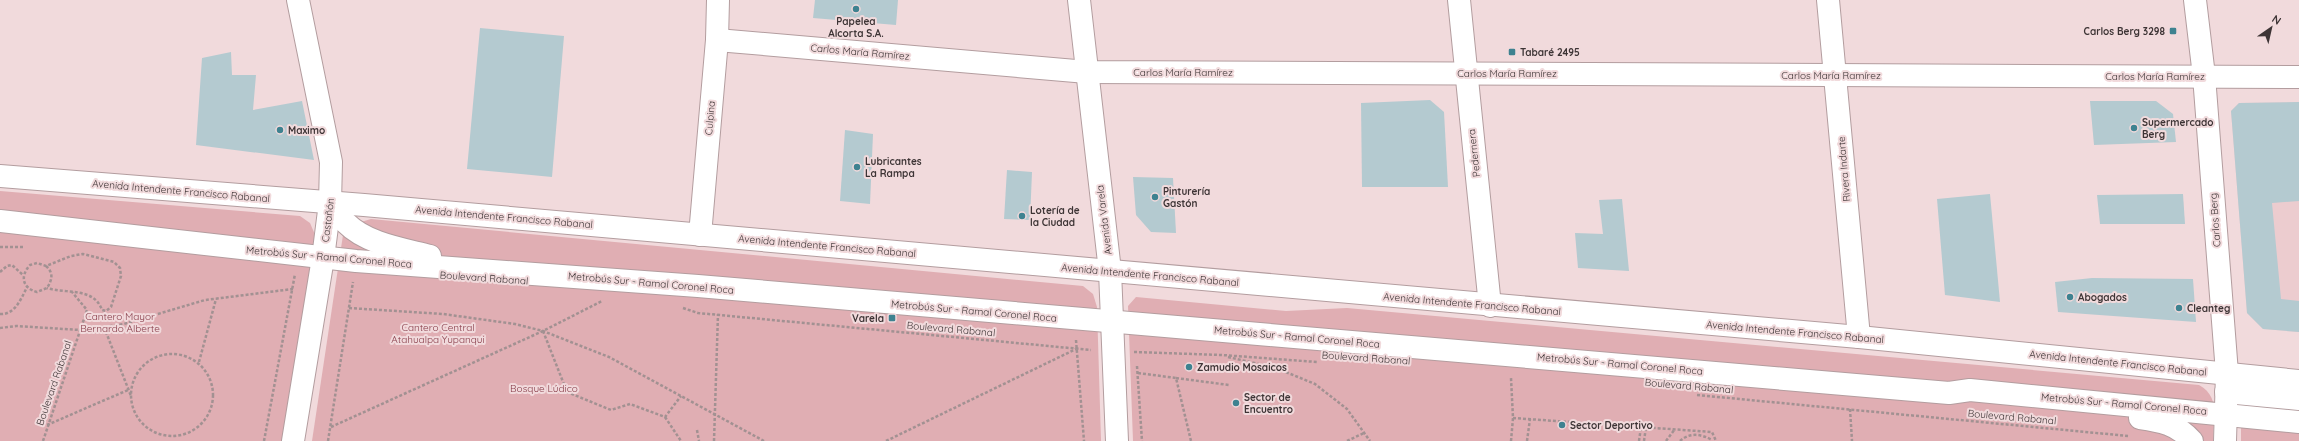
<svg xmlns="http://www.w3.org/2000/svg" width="2299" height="441" viewBox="0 0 2299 441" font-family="Quicksand,sans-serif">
<rect width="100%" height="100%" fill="#f1dadc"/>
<polygon fill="#eccccf" points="2299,102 2299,332 2263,329 2247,313 2231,111 2239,103"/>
<g fill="#e0aeb3">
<polygon points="0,191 300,216 310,223 316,237 283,441 0,441"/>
<polygon points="371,219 1083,286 1093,294 1097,307 1101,441 312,441 343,235 354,224"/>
<path d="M 1136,297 L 1286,311 L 1347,308 L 2199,385 C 2221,397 2213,419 2213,441 L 1133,441 L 1128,306 Z"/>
<polygon points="2249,400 2299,406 2299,441 2241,441 2241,409"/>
</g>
<g fill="#b4cad0">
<polygon points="815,0 898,0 896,25 813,18"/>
<polygon points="480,28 564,36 552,177 467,169"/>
<polygon points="231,52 232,75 256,75 253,110 302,101 314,160 196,145 202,58"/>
<polygon points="1430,100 1444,112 1448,187 1362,187 1361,103"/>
<polygon points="2090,101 2156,101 2173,114 2176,142 2094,145"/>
<polygon points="2299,102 2299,201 2272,203 2281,299 2299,301 2299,332 2263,329 2247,313 2231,111 2239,103"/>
<polygon points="845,130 873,134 870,204 840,201"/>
<polygon points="1007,170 1032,172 1030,220 1004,219"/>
<polygon points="1133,177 1173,178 1176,233 1151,232 1136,215"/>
<polygon points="1990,194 2000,302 1945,295 1937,199"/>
<polygon points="2183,194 2185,224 2100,224 2097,195"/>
<polygon points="1622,199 1629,271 1578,268 1575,233 1603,234 1599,200"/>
<polygon points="2092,278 2193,279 2196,322 2058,312 2055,282"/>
</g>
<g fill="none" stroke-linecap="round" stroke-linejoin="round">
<defs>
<g id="minor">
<polyline points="1459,0 1490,306"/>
<polyline points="1828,0 1859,337"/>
<polyline points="2195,0 2204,76 2227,373 2225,441"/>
<polyline points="717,40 1087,72 2299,77"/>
<path d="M 330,203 C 336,209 340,217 346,223 C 367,244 403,249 430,256"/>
<polyline points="0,221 356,261 698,286 1949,393 1970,390 2299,422"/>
<polyline points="700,235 717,40 718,0"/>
<path d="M 2140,418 C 2161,421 2177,424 2192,441"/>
<polyline points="293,441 323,258 330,203 331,162 298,0"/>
</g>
<g id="major">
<polyline points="1079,0 1110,271 1117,441"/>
<polyline points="0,176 364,205 1859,337 2299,381"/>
<polyline points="2226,392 2299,399"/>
</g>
</defs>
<use href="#minor" stroke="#b39d9f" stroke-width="24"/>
<use href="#major" stroke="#b39d9f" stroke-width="24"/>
<g stroke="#a29192" stroke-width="2.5" stroke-dasharray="3 2" stroke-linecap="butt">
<polyline points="0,247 25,247"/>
<path d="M 46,266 C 54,273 52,280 47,288 L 37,292 C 22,288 20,276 30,265 L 37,263 L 46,266 L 71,256 L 83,254 L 114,262 L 120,268 L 121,276 L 111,307 L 106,311 L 102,310 C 94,287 66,294 47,288"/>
<polyline points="0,272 7,266 12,265 23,275"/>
<polyline points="349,308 443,314 515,324 543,331 609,357 764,441"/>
<polyline points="683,308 698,313 1091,350"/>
<path d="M 0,314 C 15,315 21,299 27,287"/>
<polyline points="104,327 131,396"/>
<polyline points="0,328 16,326 80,330 104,327 124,324 205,300 293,289"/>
<polyline points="543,331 567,392 611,410 630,404 665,417 681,396"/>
<polyline points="1076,340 1084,441"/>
<polyline points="1134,352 1222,355 1317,362"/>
<circle cx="172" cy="395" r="41"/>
<polyline points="1228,357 1276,368 1315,384 1347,409 1370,441"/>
<polyline points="199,362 216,299"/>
<polyline points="1137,366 1142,441"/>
<polyline points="1138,373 1176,378 1191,441"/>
<polyline points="1176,378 1229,385"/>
<polyline points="1697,395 2128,436"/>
<polyline points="1850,409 1852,441"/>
<polyline points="665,417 681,441"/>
<polyline points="1513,418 1712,432 1716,441"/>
<polyline points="47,425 128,390"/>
<polyline points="331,427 543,331 602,301"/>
<polyline points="697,430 699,441"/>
<polyline points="43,441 87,310 72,292"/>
<polyline points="264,441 295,274"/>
<polyline points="328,441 353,282"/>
<polyline points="714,441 718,314"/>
<polyline points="886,441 1076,349"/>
<polyline points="1347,441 1364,433"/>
<polyline points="1511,441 1513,418 1511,378"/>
<polyline points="1527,441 1530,419"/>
<polyline points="1639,441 1641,427"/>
<polyline points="1644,441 1646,427"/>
<polyline points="1666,441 1675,429"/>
<path d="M 1680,441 C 1690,432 1701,434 1712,440"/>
</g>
<use href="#minor" stroke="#fff" stroke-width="22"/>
<use href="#major" stroke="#fff" stroke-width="22"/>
</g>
<g fill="#3e8290" stroke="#f1dadc" stroke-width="1.5">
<circle cx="856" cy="9" r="4"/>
<rect x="2169" y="27" width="8" height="8" rx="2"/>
<rect x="1508" y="48" width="8" height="8" rx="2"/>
<circle cx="2134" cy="128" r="4"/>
<circle cx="280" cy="130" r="4"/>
<circle cx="857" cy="167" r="4"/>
<circle cx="1155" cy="197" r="4"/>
<circle cx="1022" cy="216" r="4"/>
<circle cx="2070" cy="297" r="4"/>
<circle cx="2179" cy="308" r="4"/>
<rect x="888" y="314" width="8" height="8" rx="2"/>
<circle cx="1189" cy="367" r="4"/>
<circle cx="1236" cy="403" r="4"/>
<circle cx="1562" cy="425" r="4"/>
</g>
<g text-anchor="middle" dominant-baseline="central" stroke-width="4" stroke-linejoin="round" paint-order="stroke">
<g font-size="10" font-weight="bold" fill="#3d3435" stroke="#f1dadc" text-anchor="start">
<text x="856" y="21" text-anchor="middle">Papelea<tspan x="856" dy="12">Alcorta S.A.</tspan></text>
<text x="2165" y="31" text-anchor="end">Carlos Berg 3298</text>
<text x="1520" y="52">Tabaré 2495</text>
<text x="2142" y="122">Supermercado<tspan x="2142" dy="12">Berg</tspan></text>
<text x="288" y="130">Maximo</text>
<text x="865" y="161">Lubricantes<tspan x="865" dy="12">La Rampa</tspan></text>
<text x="1163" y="191">Pinturería<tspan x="1163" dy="12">Gastón</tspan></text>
<text x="1030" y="210">Lotería de<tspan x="1030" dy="12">la Ciudad</tspan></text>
<text x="2078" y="297">Abogados</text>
<text x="2187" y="308">Cleanteg</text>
<text x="884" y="318" text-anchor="end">Varela</text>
<text x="1197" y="367">Zamudio Mosaicos</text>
<text x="1244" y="397">Sector de<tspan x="1244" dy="12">Encuentro</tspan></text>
<text x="1570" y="425">Sector Deportivo</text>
</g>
<g font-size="10" fill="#3d3435" stroke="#f1dadc">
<text transform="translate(860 52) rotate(5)">Carlos María Ramírez</text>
<text x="1183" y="72">Carlos María Ramírez</text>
<text x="1507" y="73">Carlos María Ramírez</text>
<text x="1831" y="75">Carlos María Ramírez</text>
<text x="2155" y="76">Carlos María Ramírez</text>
<text transform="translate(710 118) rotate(-85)">Culpina</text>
<text transform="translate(1474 153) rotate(-96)">Pedernera</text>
<text transform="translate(1844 169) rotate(-95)">Rivera Indarte</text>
<text transform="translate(181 191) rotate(5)">Avenida Intendente Francisco Rabanal</text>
<text transform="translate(504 217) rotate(5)">Avenida Intendente Francisco Rabanal</text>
<text transform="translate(328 220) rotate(-83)">Castañón</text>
<text transform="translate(1104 220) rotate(-97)">Avenida Varela</text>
<text transform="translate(2215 220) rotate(-94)">Carlos Berg</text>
<text transform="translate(827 246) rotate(5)">Avenida Intendente Francisco Rabanal</text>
<text transform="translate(329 257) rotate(5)">Metrobús Sur - Ramal Coronel Roca</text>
<text transform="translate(1150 275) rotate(5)">Avenida Intendente Francisco Rabanal</text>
<text transform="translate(484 278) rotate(4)">Boulevard Rabanal</text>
<text transform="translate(651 283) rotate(5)">Metrobús Sur - Ramal Coronel Roca</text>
<text transform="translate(1472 304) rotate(5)">Avenida Intendente Francisco Rabanal</text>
<text transform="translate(974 311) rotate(5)">Metrobús Sur - Ramal Coronel Roca</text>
<text transform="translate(951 329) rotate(5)">Boulevard Rabanal</text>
<text transform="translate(1795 332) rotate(5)">Avenida Intendente Francisco Rabanal</text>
<text transform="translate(1297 337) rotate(5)">Metrobús Sur - Ramal Coronel Roca</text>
<text transform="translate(1366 358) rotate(4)">Boulevard Rabanal</text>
<text transform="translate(2118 363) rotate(6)">Avenida Intendente Francisco Rabanal</text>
<text transform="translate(1620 364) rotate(5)">Metrobús Sur - Ramal Coronel Roca</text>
<text transform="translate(54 383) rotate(-71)">Boulevard Rabanal</text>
<text transform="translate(1689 386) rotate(5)">Boulevard Rabanal</text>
<text transform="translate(2124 404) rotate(5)">Metrobús Sur - Ramal Coronel Roca</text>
<text transform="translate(2012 417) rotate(5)">Boulevard Rabanal</text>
</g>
<g font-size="10" fill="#863a47" stroke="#f1dadc">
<text x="120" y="316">Cantero Mayor<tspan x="120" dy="12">Bernardo Alberte</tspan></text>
<text x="438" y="327">Cantero Central<tspan x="438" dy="12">Atahualpa Yupanqui</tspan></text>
<text x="544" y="388">Bosque Lúdico</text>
</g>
</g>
<g transform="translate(2271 28) rotate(34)" stroke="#f1dadc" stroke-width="3" paint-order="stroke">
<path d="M0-3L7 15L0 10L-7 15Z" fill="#3d3435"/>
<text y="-6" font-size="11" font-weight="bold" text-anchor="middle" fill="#3d3435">N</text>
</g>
</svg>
